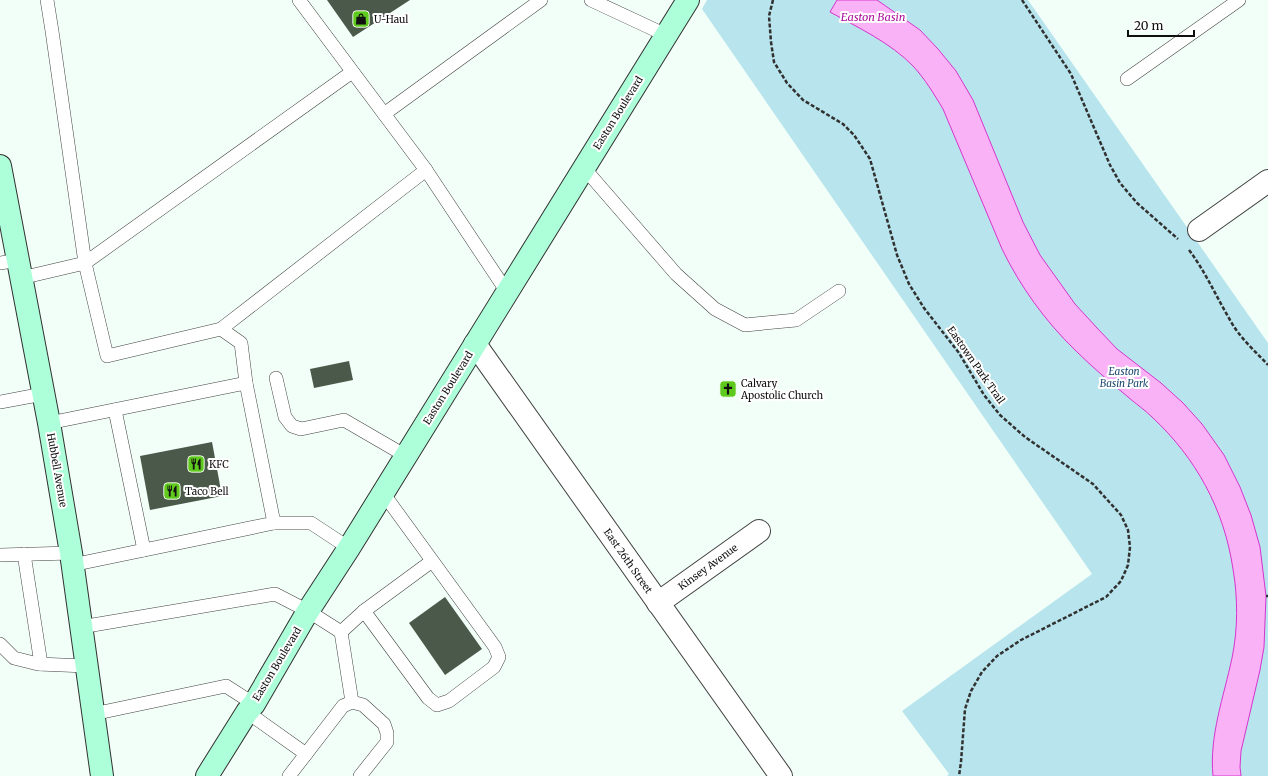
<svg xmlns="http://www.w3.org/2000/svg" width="1268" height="776" viewBox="0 0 1268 776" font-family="Merriweather,serif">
<rect width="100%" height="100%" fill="#f2fff8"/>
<polygon fill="#b8e5ed" points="707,0 1028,0 1268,343 1268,776 947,776 949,774 902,711 1092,574 702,9"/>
<path fill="#fab2f7" stroke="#d634cc" d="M 837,0 L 877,0 L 920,30 L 938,49 L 956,71 L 973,100 L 1023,222 L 1040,255 L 1075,304 L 1098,329 L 1117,349 L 1161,383 L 1183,403 L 1202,424 L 1224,455 L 1240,487 L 1251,515 L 1260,547 L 1266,596 L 1264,647 L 1260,670 L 1241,751 L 1240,767 L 1241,776 L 1213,776 C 1209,736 1224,696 1232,658 C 1238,629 1238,598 1233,569 C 1224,509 1196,458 1152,417 C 1145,410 1136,404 1128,397 C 1110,382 1092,367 1075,350 C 1045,321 1020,286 1002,249 L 943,109 C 934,94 925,79 913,66 C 891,43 857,27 830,12 Z"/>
<g fill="#4b594b">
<polygon points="327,0 410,0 353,37"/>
<polygon points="349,361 353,380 314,388 310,369"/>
<polygon points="212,442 222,496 150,510 140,456"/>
<polygon points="445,597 482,649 445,675 409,623"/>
</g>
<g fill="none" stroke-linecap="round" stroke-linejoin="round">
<defs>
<g id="service">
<polyline points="47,0 52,31 85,263 107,356 221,329 241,343 246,383"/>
<polyline points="299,0 426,170 507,292"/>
<polyline points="591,0 666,35"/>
<polyline points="1127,79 1239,0"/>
<polyline points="384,114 541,0"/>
<polyline points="584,168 676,274 715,309 745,325 796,320 839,291"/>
<polyline points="0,263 18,260"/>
<polyline points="21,278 85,263 352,72"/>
<polyline points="221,329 426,170"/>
<polyline points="276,378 285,417 292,426 301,429 344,420 406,456"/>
<polyline points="0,402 43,394"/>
<polyline points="115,410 144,550"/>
<polyline points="49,423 246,383 274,523 72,565"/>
<polyline points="383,493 495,647 499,657 494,667 449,701 437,705 428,698 364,611 432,561"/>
<polyline points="274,523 311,523 349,548"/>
<polyline points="24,554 41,664"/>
<polyline points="0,555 71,553"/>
<polyline points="81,627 275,594 308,611 341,632 364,611"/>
<polyline points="341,632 352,702"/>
<polyline points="0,644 14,658 38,664 86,666"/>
<polyline points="247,712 306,754"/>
<polyline points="93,714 226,686 254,704"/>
<polyline points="289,776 343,706 352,702 363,705 384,724 387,733 387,742 360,776"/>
</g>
<g id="minor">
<polyline points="1199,230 1268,181"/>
<polyline points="475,344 781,776"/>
<polyline points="658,603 759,531"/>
</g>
<g id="secondary">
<polyline points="0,166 49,423 71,553 102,776"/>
<polyline points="207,776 247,712 254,704 308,611 349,548 688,0"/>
</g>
</defs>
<use href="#service" stroke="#424242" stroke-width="14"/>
<use href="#minor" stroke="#424242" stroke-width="24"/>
<use href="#secondary" stroke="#313131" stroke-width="24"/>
<g stroke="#313131" stroke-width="2.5" stroke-dasharray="4 2" stroke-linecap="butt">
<polyline points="773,0 769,16 771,42 774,62 787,83 803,100 843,124 854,135 870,159 897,255 909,284 924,308 959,353 984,395 1000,415 1025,437 1093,484 1121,515 1128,530 1130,547 1128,565 1121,581 1106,597 1021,640 997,656 982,672 971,691 965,709 961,762 959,776"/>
<polyline points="1022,0 1071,74 1110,165 1120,183 1137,203 1178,239"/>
<path d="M 1189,250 C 1205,271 1216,296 1230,320 C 1239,337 1255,351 1268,365"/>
<polyline points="1266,596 1268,596"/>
</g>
<use href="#service" stroke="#fff" stroke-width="13"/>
<use href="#minor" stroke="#fff" stroke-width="22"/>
<use href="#secondary" stroke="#adffda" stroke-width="22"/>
</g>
<defs>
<symbol id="shop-square" viewBox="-11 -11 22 22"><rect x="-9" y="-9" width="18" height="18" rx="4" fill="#5fca1d" stroke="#fff"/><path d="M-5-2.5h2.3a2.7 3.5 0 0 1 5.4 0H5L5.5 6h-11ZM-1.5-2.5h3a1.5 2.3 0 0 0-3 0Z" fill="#111"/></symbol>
<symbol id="church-square" viewBox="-11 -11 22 22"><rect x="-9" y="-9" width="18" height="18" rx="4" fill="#5fca1d" stroke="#fff"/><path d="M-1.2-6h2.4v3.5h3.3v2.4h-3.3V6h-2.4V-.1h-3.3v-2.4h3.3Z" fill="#111"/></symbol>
<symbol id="restaurant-square" viewBox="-11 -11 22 22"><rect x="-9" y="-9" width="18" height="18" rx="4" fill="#5fca1d" stroke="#fff"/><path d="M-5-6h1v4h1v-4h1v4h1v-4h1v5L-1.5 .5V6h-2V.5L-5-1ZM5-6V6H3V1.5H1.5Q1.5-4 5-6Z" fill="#111"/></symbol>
</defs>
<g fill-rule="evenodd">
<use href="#shop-square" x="351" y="9" width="20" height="20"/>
<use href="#church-square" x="718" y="379" width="20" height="20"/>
<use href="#restaurant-square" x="186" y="454" width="20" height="20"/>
<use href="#restaurant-square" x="162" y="481" width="20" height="20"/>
</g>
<g text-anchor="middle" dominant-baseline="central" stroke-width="4" stroke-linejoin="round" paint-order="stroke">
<g font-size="10" fill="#0f0f0f" stroke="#fff" text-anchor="start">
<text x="374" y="19">U-Haul</text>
<text x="741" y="383">Calvary<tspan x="741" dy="12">Apostolic Church</tspan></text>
<text x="209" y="464">KFC</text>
<text x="185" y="491">Taco Bell</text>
</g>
<g font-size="10" fill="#0f0f0f" stroke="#fff">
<text transform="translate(618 113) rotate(-58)">Easton Boulevard</text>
<text transform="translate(976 365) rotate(55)">Eastown Park Trail</text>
<text transform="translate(448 388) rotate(-58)">Easton Boulevard</text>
<text transform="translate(57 470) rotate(80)">Hubbell Avenue</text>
<text transform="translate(628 561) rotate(55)">East 26th Street</text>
<text transform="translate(708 567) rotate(-36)">Kinsey Avenue</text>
<text transform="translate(277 664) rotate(-59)">Easton Boulevard</text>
</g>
<g font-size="10" font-style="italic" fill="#1a476c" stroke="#fff">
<text x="1124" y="371">Easton<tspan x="1124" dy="12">Basin Park</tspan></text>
</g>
<g font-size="11" font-style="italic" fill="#ab0f9b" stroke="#fff">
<text x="873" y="17">Easton Basin</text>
</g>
</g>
<path d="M1128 30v6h66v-6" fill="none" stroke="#0f0f0f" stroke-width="2"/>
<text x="1134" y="30" font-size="12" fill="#0f0f0f" stroke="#ffffff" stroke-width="3" paint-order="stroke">20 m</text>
</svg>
